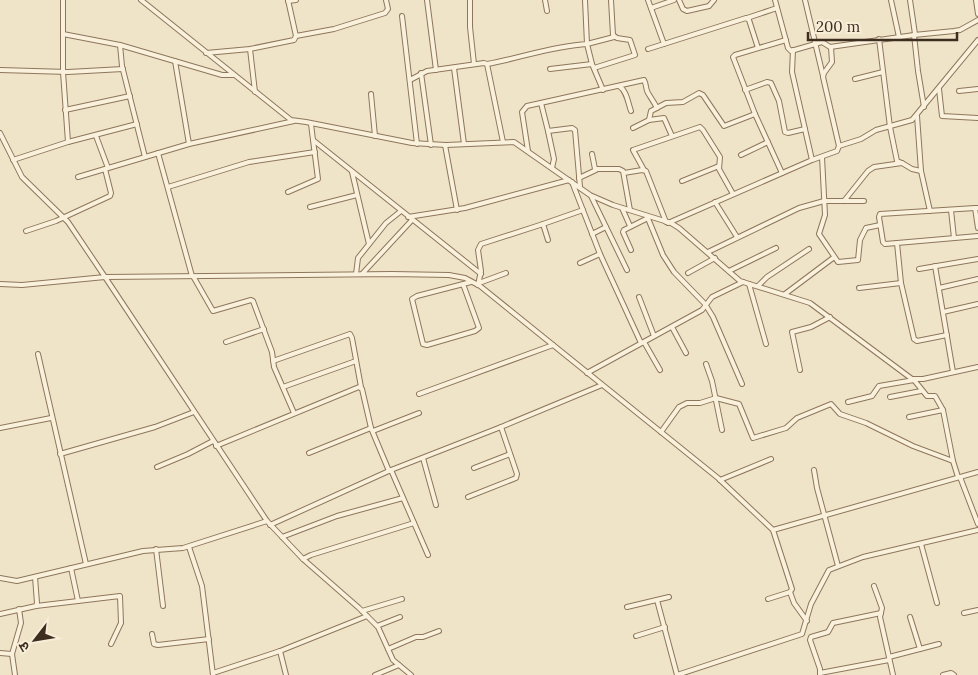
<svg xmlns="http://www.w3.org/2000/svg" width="978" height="675" viewBox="0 0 978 675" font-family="Lora,'Noto Sans Devanagari',serif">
<rect width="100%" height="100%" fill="#f0e4c8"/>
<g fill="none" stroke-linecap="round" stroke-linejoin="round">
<defs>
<g id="minor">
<polyline points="63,0 63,72 68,142"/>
<polyline points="141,0 291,120 306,122 412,143 446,145 514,142 590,195 613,205 671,223 679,228 740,281 810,303 912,379 923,379 978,367"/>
<polyline points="427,0 436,70"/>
<polyline points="470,0 470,27 474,64"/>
<polyline points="545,0 547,11"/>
<polyline points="648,0 664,44"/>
<polyline points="679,0 683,9 687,11 709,6 714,0"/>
<polyline points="775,0 788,48 791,51 822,42 830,47 914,35 954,31 960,30 978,20"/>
<polyline points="805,0 823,76"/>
<polyline points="891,0 899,37"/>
<polyline points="910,0 915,34"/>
<polyline points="976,0 978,14"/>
<polyline points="288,1 296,0"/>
<polyline points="651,8 674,0"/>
<polyline points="402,16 417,144"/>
<polyline points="747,18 777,8"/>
<polyline points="63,34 120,45 222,75 234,75"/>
<polyline points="914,35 918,71 924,107"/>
<polyline points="296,36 334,29 385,13 388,9 386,0"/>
<polyline points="879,39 890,127 897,161 902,163"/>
<polyline points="120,45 122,66 145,157"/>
<polyline points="250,49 255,92"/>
<polyline points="648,49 746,18 749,20 758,48"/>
<polyline points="793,50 792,72 812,160"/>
<polyline points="206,53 250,49 294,40 296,36 288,0"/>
<polyline points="175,61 189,144"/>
<path d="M 487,64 C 521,58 552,46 587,44 L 585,0"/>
<polyline points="454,68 464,144"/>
<polyline points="594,68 635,55 630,40 617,38 613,35 611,0"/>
<polyline points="550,69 592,64"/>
<polyline points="0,70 68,72 123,69"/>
<polyline points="421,73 431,145"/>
<polyline points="855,79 883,72"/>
<polyline points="410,80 427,71 484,63 487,64 503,142"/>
<path d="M 619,86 C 627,91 628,103 631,111"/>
<polyline points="939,89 942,116 978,118"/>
<polyline points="603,90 592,64 587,44 614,37"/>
<polyline points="745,90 767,82 771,83 779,101 785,132 788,133 805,129"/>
<polyline points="959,91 978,89"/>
<polyline points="371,94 375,136"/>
<polyline points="541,103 548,131 572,128 575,130 580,187"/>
<polyline points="65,110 130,96"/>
<polyline points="917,116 921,171 930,211"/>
<polyline points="649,120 664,118 672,136"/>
<polyline points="311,124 313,140 481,274"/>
<polyline points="633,128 649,120 651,111 666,103 683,102 699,93 703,95 724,126 755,114"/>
<polyline points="548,131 554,159 552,168"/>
<polyline points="0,133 22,177 68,222 105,277 22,285 0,284"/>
<polyline points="96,136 108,168"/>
<polyline points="445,145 457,210"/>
<polyline points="839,146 861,139 876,130 912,120 978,40"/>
<path d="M 528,151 L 522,112 L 527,106 L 644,80 C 647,85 645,88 648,93 C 651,98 654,102 657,108"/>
<polyline points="158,153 192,276"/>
<polyline points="592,154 595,169 619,169 623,171 630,210"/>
<polyline points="741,155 768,142"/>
<polyline points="822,157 825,215 819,234 838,262 858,260 860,240 866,228 880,225"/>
<polyline points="13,160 68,142 137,124"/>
<polyline points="644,170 633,150 700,127 703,130 720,157 719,169 733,194"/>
<polyline points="352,172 369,244"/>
<polyline points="624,173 642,170 646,171 666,222"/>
<polyline points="782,173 755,114 733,57 735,55 786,40"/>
<polyline points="78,177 189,144 294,121"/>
<polyline points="579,178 596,170"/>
<polyline points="682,181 719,166"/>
<polyline points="572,182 600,254 641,343"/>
<polyline points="168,187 249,162 315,152"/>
<polyline points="288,192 318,179 313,140"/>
<polyline points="591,196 627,270"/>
<polyline points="844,201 868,171 874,167 902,163 912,169 921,171"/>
<polyline points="715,202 737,237"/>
<polyline points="310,207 357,195"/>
<polyline points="622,208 630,226"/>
<polyline points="978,208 975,208 978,228"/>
<polyline points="951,210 954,238"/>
<polyline points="647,216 663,255 674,272 705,304 713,317 742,384"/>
<polyline points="408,217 465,208 569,180"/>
<polyline points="668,223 812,160 837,151 839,146 823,77 824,73 832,62 831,47"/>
<polyline points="543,224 583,210"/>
<polyline points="26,231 56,221 110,196 111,193 105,169"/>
<polyline points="592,234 606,227"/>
<polyline points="897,243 885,244 883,242 879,217 880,214 975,208"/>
<polyline points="631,250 623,232 624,230 648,218"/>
<polyline points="708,252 799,208 824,201 864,201"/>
<polyline points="580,263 600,254"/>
<polyline points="935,266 953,372"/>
<polyline points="919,269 978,259"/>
<polyline points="729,271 776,248"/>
<polyline points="688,273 715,258"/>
<polyline points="356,274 358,258 386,223 401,211"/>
<polyline points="362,274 412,220"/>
<polyline points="193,276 213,311 251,300 253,301 272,352 274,367 294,413"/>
<polyline points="479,283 506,273"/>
<polyline points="463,284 479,328 475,331 427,345 423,344 412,299 417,296 471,282"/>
<polyline points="749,284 766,344"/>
<polyline points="478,285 481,271 478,250 481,244 543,224 548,240"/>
<polyline points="758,286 767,277 809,249"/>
<polyline points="859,288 901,283"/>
<polyline points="939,288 978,279"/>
<polyline points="785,294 833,258"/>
<polyline points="639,297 654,336"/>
<polyline points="943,312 978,304"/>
<polyline points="672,327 686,353"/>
<polyline points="947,335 917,341 914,339 901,283 897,243 978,236"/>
<polyline points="226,342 264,329"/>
<polyline points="644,342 660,370"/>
<polyline points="38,354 86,564"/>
<polyline points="273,361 350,334 352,338 361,387"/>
<polyline points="706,364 712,381 722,430"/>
<polyline points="800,370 792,332 811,327 830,317"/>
<polyline points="587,373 702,310 712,297 743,282"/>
<polyline points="283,387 356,361"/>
<polyline points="419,394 553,345"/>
<polyline points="890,397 921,391"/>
<polyline points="848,402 872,396 879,386 914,380 927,396 935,396 943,410"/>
<polyline points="909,417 943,410 953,461 958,477"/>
<polyline points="0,428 51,418"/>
<polyline points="373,431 419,413"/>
<polyline points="661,432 679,407 687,403 700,403 716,398 739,404 753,438 786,428 797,418 831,404 840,414 866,423 913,446 953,461"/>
<polyline points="216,446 359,387 362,389 371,428 389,471"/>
<polyline points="309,453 371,428"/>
<polyline points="60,454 155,427 194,412"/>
<polyline points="423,458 436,505"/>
<polyline points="157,467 188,454 213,441"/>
<polyline points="474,468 510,454"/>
<polyline points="391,470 428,555"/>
<polyline points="814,470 817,488 838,566"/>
<polyline points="960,477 978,524"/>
<polyline points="720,480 771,459"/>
<polyline points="468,497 516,478 517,474 501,427"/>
<polyline points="270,525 391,470 501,427 602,385"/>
<polyline points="773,530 978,472"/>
<polyline points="282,537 337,516 403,498"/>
<polyline points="921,544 937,603"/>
<polyline points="189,547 202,586 213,675"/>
<polyline points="156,549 163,606"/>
<polyline points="303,559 311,555 414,523"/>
<polyline points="71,568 78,601"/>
<polyline points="0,578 17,581 143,551 183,548 267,521"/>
<polyline points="874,586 882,608 880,617 893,675"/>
<polyline points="790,592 794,603 807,621"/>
<polyline points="657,600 677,675"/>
<polyline points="36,606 120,596 121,623 111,644"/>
<polyline points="627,607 669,597"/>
<polyline points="362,611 402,599"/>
<polyline points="964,613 978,610"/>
<polyline points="0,614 36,606 37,603 35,577"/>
<polyline points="910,617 920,649"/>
<polyline points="377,626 400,617"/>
<polyline points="152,634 154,644 158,645 209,639"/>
<polyline points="636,636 665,627"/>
<polyline points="388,649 416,637 423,637 439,631"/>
<polyline points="280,651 286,675"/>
<polyline points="0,653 12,654"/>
<polyline points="889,657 939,644"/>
<polyline points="213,673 280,651 367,616"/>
<polyline points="820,673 889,660"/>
<polyline points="15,675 12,654 21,623 19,609"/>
<polyline points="375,675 399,665"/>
<polyline points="411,675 393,660 378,627 359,608 303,559 267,521 105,277 392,274 449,275 465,278 480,286 718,478 773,530 792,589 790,592 768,599"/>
<polyline points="677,675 802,634 811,604 829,570 863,557 978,530"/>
<polyline points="820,675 820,669 810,640 811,637 828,632 833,623 881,613"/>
<polyline points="943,675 951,673 954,675"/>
</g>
</defs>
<use href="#minor" stroke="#8d765c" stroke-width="6"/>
<use href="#minor" stroke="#faf1dc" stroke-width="4"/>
</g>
<g transform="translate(35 640) rotate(239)" stroke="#f7eed8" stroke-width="4" paint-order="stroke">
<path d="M0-4L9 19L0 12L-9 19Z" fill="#3d2e20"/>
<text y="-8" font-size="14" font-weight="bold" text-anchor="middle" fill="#3d2e20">उ</text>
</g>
<path d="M808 32v8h149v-8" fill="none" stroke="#3d2e20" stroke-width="2.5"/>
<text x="816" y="32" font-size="15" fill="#3d2e20" stroke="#f7eed8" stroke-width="4" paint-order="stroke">200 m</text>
</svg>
